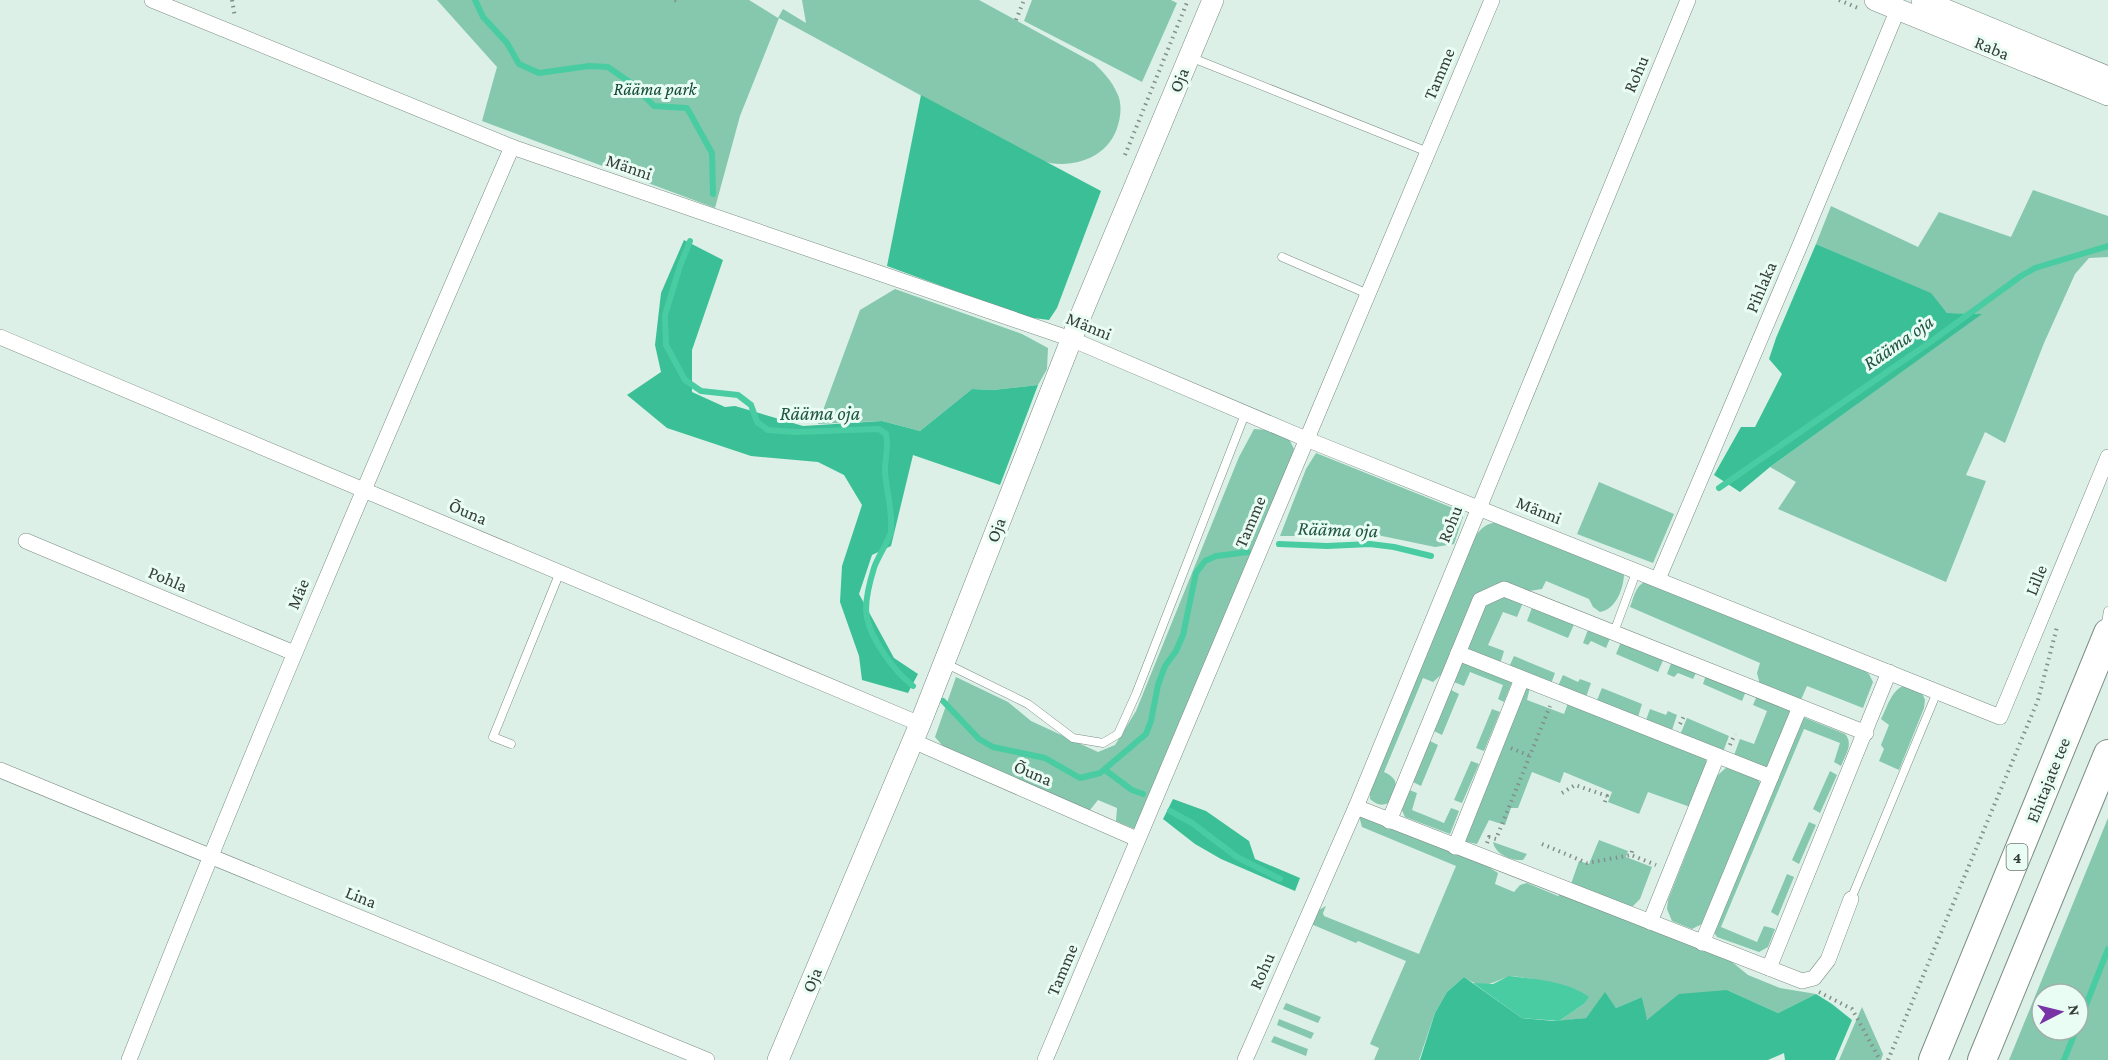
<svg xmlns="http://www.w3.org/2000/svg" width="2108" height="1060" viewBox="0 0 2108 1060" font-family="'Crimson Pro',serif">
<rect width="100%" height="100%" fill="#dcf0e7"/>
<g fill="#85c8ae" fill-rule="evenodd">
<path d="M 437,0 L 749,0 L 778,18 L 783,9 L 806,23 L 802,0 L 979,0 L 1094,63 C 1103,72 1112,81 1117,93 C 1122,102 1121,115 1118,125 C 1109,159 1069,171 1039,160 L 779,18 L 740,116 L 715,208 L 482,121 L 497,67 Z"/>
<polygon points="1032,0 1171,0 1177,3 1142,82 1024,21"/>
<polygon points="2033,190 2108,216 2108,257 2089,258 2075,274 2044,343 2005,443 1985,432 1966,475 1986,481 1946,582 1778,509 1796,482 1770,467 1981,314 1947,313 1930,293 1816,244 1831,206 1918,247 1939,212 2011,237"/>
<polygon points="895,289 1022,334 1048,348 1047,369 1038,385 993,390 972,389 920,431 882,421 818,424 860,310"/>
<polygon points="1254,429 1268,430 1289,439 1294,449 1288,469 1137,830 1116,821 1117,808 1098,800 1090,810 982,768 946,750 935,737 956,677 1008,702 1031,721 1098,752 1115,745 1136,711 1239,457"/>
<polygon points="1316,453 1458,510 1463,517 1454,544 1435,547 1382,536 1280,536 1306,469"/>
<polygon points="1599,482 1674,514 1653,563 1577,534"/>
<path d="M 1498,522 L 1624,570 C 1625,585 1617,610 1600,612 L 1593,607 L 1589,599 L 1546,581 L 1542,589 L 1529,591 L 1510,584 L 1496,584 L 1481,591 L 1442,674 L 1433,682 L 1423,678 L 1384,772 C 1401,780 1396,787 1391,802 C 1382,806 1378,806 1370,799 L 1370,790 L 1470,545 C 1478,532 1482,524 1498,522 Z"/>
<path d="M 1647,581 L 1865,671 L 1869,674 L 1873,682 L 1863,708 L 1807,686 L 1800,702 L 1760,685 L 1757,673 L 1760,663 L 1630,607 C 1634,597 1636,584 1647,581 Z"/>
<polygon points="1504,594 1524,600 1517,617 1503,612 1488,645 1504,651 1500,664 1470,652 1466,647 1483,606"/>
<polygon points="1533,605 1575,622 1568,638 1527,621"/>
<polygon points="1589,627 1611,636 1606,648 1591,641 1588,645 1583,643"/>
<polygon points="1621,642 1664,658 1658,672 1616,654"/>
<polygon points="1514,656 1555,673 1551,684 1509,667"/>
<polygon points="1672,661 1697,671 1693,679 1678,673 1674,677 1667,674"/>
<polygon points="1462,662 1512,682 1504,702 1498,699 1503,685 1470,672 1464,686 1451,681"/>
<polygon points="1563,675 1578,682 1580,679 1591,683 1586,697 1558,686"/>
<polygon points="1706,675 1746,691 1742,701 1703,684"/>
<polygon points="1525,685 1530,687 1527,700 1564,714 1568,703 1705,757 1708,769 1693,808 1648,792 1639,814 1608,802 1612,792 1564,772 1560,783 1532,772 1518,808 1511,808 1505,825 1489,820 1477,844 1463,841"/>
<path d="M 1903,686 L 1922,693 L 1925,700 L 1924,708 L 1899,770 L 1879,761 L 1884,749 L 1881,745 L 1889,725 L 1881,719 C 1887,708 1891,691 1903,686 Z"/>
<polygon points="1602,688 1642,704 1638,717 1597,700"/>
<polygon points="1449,689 1459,694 1442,735 1432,730"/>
<polygon points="1757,696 1791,710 1770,765 1765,767 1733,758 1740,739 1754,744 1767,711 1753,705"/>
<polygon points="1492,709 1500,712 1484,751 1476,748"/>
<polygon points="1650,709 1666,715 1668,711 1677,715 1672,730 1646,720"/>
<path d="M 1803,717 L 1845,734 C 1854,744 1845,755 1841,766 L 1834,762 L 1840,743 L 1804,729 L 1721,927 L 1757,942 L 1764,926 L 1775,929 L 1768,947 L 1759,952 L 1717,937 L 1713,931 Z"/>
<polygon points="1687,718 1729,736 1723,752 1680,735"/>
<polygon points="1428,740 1438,745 1421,786 1411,781"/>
<polygon points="1471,761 1479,764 1462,803 1454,800"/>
<polygon points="1729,765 1756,776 1760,783 1759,790 1702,924 1692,929 1672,921 1667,909 1668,900 1717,776"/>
<polygon points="1830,771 1837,775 1820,813 1813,809"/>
<polygon points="1407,789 1417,793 1412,810 1444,823 1451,808 1459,811 1450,834 1405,817 1400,806"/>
<path d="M 1359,816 L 1487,866 L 1498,873 L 1495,884 L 1514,892 L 1520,885 L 1527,883 L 1558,896 L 1561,894 L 1726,957 L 1748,975 L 1780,988 L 1816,994 L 1778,1013 L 1727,990 L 1646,1020 L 1642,997 L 1616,1008 L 1605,993 L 1586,1018 L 1559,1021 L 1584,1004 L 1588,997 C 1568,989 1548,981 1526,978 C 1520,977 1513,976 1508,977 C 1489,983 1484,991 1464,977 L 1447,992 L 1435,1013 L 1419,1060 L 1374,1060 L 1379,1048 L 1370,1044 L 1406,961 L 1358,941 L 1356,943 L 1311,924 L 1317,911 L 1326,906 L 1323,913 L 1324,916 L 1419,954 L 1456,866 L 1362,827 Z"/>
<path d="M 2108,818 L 2108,1060 L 2009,1060 ZM 2042,994 L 2078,994 L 2078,1030 L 2042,1030 Z"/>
<polygon points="1809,822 1816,825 1799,864 1792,860"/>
<polygon points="1599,840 1628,851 1626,857 1652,867 1640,899 1633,906 1629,907 1571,884 1579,861 1589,864"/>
<path d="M 1493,842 L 1527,854 L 1523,860 C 1511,861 1495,854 1493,842 Z"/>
<polygon points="1787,874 1794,877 1778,916 1771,912"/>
<polygon points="1286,1003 1321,1017 1318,1023 1283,1009"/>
<polygon points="1862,1007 1883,1054 1881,1060 1839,1060"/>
<polygon points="1279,1019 1314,1033 1311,1039 1277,1025"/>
<polygon points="1274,1036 1308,1049 1306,1056 1271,1042"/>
</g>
<g fill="#3abf96">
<polygon points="921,95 1101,191 1057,308 1049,320 1026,317 887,266"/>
<polygon points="684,240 723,260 692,350 692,392 725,407 735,406 803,426 882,421 920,431 972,389 993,390 1038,385 1000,485 913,455 891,546 872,555 859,594 894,658 918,674 908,693 862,680 859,656 840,602 842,566 862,505 844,475 818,462 751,456 667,428 627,395 661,372 655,345 661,293"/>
<polygon points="1816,244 1931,293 1947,313 1982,314 1770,467 1740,492 1714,475 1741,427 1755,427 1782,374 1769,359 1776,338"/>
<polygon points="1173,799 1206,811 1249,841 1255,859 1300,878 1295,891 1221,859 1195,844 1163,819"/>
<polygon points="1464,977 1522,1018 1554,1021 1586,1018 1605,992 1616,1008 1642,997 1647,1020 1679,994 1727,990 1778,1013 1816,994 1832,1004 1852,1020 1835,1060 1785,1060 1784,1053 1768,1060 1420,1060 1435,1013 1447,992"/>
</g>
<path fill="#49cca2" d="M 1509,976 C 1535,979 1568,981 1589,997 L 1584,1004 L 1559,1021 L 1522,1018 L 1473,983 L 1493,984 Z"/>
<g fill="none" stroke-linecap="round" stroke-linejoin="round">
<g stroke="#49cca2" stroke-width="6">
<polyline points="475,0 483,17 507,43 519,64 539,73 589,66 608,67 631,83 654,106 687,108 712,153 713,194"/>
<path d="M 690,241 L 680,266 L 665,315 L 666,345 L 685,380 L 701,391 L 738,395 L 751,405 L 757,422 L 768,430 L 796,432 L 879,429 L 886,434 C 889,447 885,458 885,471 C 886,491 893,511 891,531 C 891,537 877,558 874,568 C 870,581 864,605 867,618 C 872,641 895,672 913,686"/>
<polyline points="1719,488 1929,343 2021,276 2035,268 2108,246"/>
<polyline points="1279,544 1327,546 1370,544 1394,547 1431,556"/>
<polyline points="943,701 979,739 993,747 1045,758 1080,778 1100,773 1146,734 1151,721 1158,685 1165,666 1176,651 1183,635 1196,573 1205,561 1216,556 1248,552"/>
<polyline points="1105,770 1132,790 1143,794"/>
<polyline points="1170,811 1192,823 1237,857 1280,879"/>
<polyline points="2078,1025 2108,949"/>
<polyline points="2064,1060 2076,1030"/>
</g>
<defs>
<g id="lane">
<polyline points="1190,57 1428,152"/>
<polyline points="1282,257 1368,294"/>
<polyline points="2105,628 2108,611"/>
<polyline points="1614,632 1637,570"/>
<polyline points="944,664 955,668 1028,704 1073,738 1103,743 1118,734 1136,694 1245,414"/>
<polyline points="511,744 493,737 560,572"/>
<polyline points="1854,892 1937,692"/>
</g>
<g id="street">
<polyline points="152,0 512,147 1071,339 1306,439 2000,717 2108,457"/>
<polyline points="0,337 920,724"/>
<polyline points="26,541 294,653"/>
<polyline points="1658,579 1798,250 1898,9"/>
<polyline points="1458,653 1771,777"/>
<polyline points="913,741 1137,839"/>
<polyline points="0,770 707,1060"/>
<polyline points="1356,807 1802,981 1814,978 1828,960 1851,899"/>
<polyline points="1389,821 1480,600 1504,589 1866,733"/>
<polyline points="1455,847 1522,679"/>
<polyline points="1650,922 1717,756"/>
<polyline points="1702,943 1800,707"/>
<polyline points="1769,968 1889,672"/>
<path d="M 129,1060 C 250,753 380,450 512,147"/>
<polyline points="1045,1060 1492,0"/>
<polyline points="1245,1060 1356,807 1688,0"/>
</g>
<g id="secondary">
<polyline points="1875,0 2108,95"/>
<polyline points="1922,0 2108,77"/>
<polyline points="778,1060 920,724 1081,315 1213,0"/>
</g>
<g id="highway">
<polyline points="1933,1060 2108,633"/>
<polyline points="1982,1060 2108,754"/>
</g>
</defs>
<use href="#lane" stroke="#7b8d85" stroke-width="9"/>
<use href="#street" stroke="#7b8d85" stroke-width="16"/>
<use href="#secondary" stroke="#7b8d85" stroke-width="22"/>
<use href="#highway" stroke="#7b8d85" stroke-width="30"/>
<g stroke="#83908a" stroke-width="4" stroke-dasharray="1.5 4.5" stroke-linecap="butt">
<polyline points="232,0 235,17"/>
<polyline points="675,0 679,3"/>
<polyline points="1839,0 1858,8"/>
<polyline points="1016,20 1024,0"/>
<polyline points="1125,155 1188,0"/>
<polyline points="1680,724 1685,714"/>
<polyline points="1730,745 1735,734"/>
<polyline points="1511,748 1530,756"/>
<polyline points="1562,793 1575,785 1607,796 1604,804"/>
<polyline points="1487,843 1489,837 1496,839 1550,706"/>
<polyline points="1542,844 1587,863 1631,855"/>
<polyline points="1632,851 1631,855 1656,865"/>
<polyline points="1819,992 1852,1009 1880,1060"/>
<polyline points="1888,1060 2038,700 2057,627"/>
</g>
<use href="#lane" stroke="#fff" stroke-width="8"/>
<use href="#street" stroke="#fff" stroke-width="15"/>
<use href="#secondary" stroke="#fff" stroke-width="21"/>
<use href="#highway" stroke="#fff" stroke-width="28"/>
</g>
<g text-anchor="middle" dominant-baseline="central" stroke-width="6" stroke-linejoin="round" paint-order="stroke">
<rect fill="#e9fdf4" stroke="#6b7772" stroke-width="1.5" x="2006.5" y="844" width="21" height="26" rx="4.5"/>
<g font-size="16" font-weight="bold" fill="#353d3a">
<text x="2017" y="857">4</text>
</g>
<g font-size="18" fill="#353d3a" stroke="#e9fdf4">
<text transform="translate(1992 48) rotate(22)">Raba</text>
<text transform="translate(1439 74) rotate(-67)">Tamme</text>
<text transform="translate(1636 74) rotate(-67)">Rohu</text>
<text transform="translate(1179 80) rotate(-67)">Oja</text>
<text transform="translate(629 167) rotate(19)">Männi</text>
<text transform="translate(1761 287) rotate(-67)">Pihlaka</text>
<text transform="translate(1089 326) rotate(22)">Männi</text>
<text transform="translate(1539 510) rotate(22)">Männi</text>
<text transform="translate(468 512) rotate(23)">Õuna</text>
<text transform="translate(1250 522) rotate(-67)">Tamme</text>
<text transform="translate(1450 524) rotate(-68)">Rohu</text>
<text transform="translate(996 530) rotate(-69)">Oja</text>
<text transform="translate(168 579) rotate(23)">Pohla</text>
<text transform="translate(2036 580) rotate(-68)">Lille</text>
<text transform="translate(298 594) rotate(-67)">Mäe</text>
<text transform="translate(1033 773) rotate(23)">Õuna</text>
<text transform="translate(2048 780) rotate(-68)">Ehitajate tee</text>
<text transform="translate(361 897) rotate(22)">Lina</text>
<text transform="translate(1062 970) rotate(-67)">Tamme</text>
<text transform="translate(1262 971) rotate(-66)">Rohu</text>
<text transform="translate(812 980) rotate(-67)">Oja</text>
</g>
<g font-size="18" font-style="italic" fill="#124837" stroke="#e9fdf4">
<text x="655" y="89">Rääma park</text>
</g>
<g font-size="20" font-style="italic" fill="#215644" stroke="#e9fdf4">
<text transform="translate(1898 342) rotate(-35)">Rääma oja</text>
<text x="820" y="413">Rääma oja</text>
<text transform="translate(1338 529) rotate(2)">Rääma oja</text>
</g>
</g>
<g transform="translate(2060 1012) rotate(83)"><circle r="28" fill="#e9fdf4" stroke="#a1b0aa" stroke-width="1.5"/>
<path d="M0-4.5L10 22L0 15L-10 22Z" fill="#7833a7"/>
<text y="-9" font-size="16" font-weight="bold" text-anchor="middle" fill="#353d3a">N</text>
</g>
</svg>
